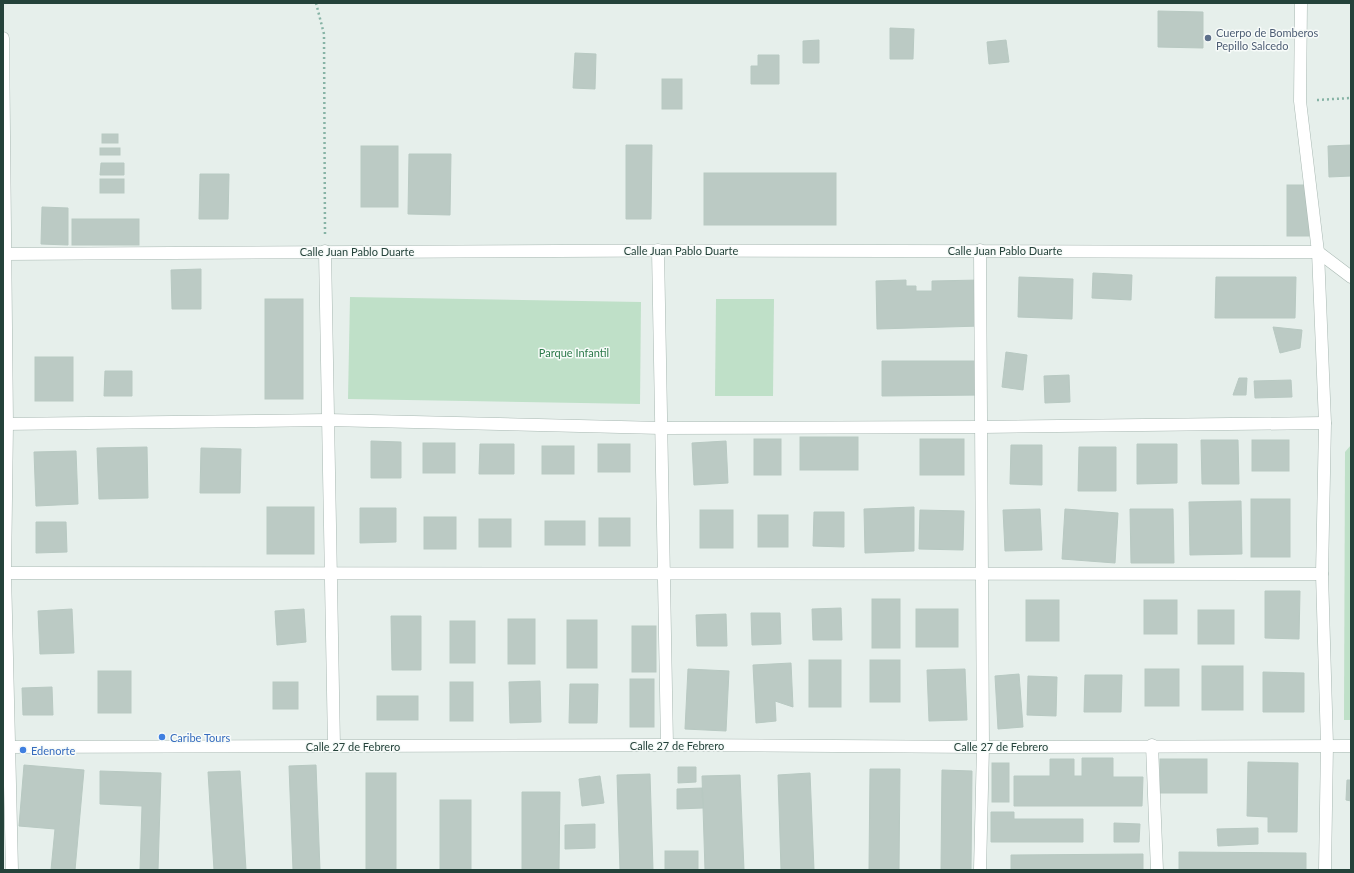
<svg xmlns="http://www.w3.org/2000/svg" width="1354" height="873" viewBox="0 0 1354 873" font-family="Lato,sans-serif">
<rect width="100%" height="100%" fill="#e6efeb"/>
<g fill="#bfe0c8">
<polygon points="350,297 641,302 640,404 348,399"/>
<polygon points="716,299 774,299 773,396 715,396"/>
<polygon points="1351,445 1351,720 1344,720 1345,452"/>
</g>
<g fill="#bbcac4" stroke="#b8c9c2">
<polygon points="1158,11 1203,12 1203,48 1158,47"/>
<polygon points="890,28 914,29 913,59 890,59"/>
<polygon points="819,40 819,63 803,63 803,41"/>
<polygon points="1006,40 1009,62 989,64 987,42"/>
<polygon points="575,53 596,54 595,89 573,88"/>
<polygon points="758,55 779,55 779,84 751,84 751,66 758,66"/>
<rect x="662" y="79" width="20" height="30"/>
<rect x="102" y="134" width="16" height="9"/>
<polygon points="626,145 652,145 651,219 626,219"/>
<polygon points="1351,145 1351,176 1329,177 1328,146"/>
<rect x="361" y="146" width="37" height="61"/>
<rect x="100" y="148" width="20" height="7"/>
<polygon points="409,154 451,154 450,215 408,214"/>
<polygon points="101,163 124,163 124,175 100,175"/>
<rect x="704" y="173" width="132" height="52"/>
<polygon points="200,174 229,174 228,219 199,219"/>
<rect x="100" y="179" width="24" height="14"/>
<rect x="1287" y="185" width="22" height="51"/>
<polygon points="42,207 68,208 68,245 41,244"/>
<rect x="72" y="219" width="67" height="26"/>
<polygon points="201,269 201,309 172,309 171,270"/>
<polygon points="1093,273 1132,275 1131,300 1092,298"/>
<polygon points="1019,277 1073,279 1072,319 1018,317"/>
<polygon points="1216,277 1296,277 1295,318 1215,318"/>
<polygon points="906,280 906,286 916,286 916,291 932,291 932,281 980,280 981,326 877,329 876,281"/>
<rect x="265" y="299" width="38" height="100"/>
<polygon points="1273,327 1302,330 1300,348 1280,353"/>
<polygon points="1006,352 1027,355 1023,390 1002,387"/>
<rect x="35" y="357" width="38" height="44"/>
<polygon points="882,361 982,361 982,395 882,396"/>
<polygon points="105,371 132,371 132,396 104,396"/>
<polygon points="1069,375 1070,402 1045,403 1044,376"/>
<polygon points="1239,378 1247,378 1246,395 1233,395"/>
<polygon points="1291,380 1292,397 1255,398 1254,381"/>
<rect x="800" y="437" width="58" height="33"/>
<rect x="754" y="439" width="27" height="36"/>
<rect x="920" y="439" width="44" height="36"/>
<polygon points="1201,440 1238,440 1239,484 1202,484"/>
<rect x="1252" y="440" width="37" height="31"/>
<polygon points="371,441 401,442 401,478 371,478"/>
<polygon points="726,441 728,483 694,485 692,443"/>
<rect x="423" y="443" width="32" height="30"/>
<polygon points="480,444 514,444 514,474 479,474"/>
<rect x="598" y="444" width="32" height="28"/>
<polygon points="1137,444 1177,444 1177,483 1137,484"/>
<polygon points="1011,445 1042,445 1042,485 1010,484"/>
<rect x="542" y="446" width="32" height="28"/>
<polygon points="147,447 148,498 99,499 97,448"/>
<polygon points="1079,447 1116,447 1116,491 1078,491"/>
<polygon points="201,448 241,449 240,493 200,493"/>
<polygon points="76,451 78,504 36,506 34,452"/>
<rect x="1251" y="499" width="39" height="58"/>
<polygon points="1241,501 1242,554 1190,555 1189,502"/>
<rect x="267" y="507" width="47" height="47"/>
<polygon points="914,507 914,551 865,553 864,509"/>
<polygon points="360,508 396,508 396,542 360,543"/>
<polygon points="1040,509 1042,550 1005,551 1003,510"/>
<polygon points="1065,509 1118,513 1115,563 1062,559"/>
<polygon points="1130,509 1173,509 1174,563 1131,563"/>
<rect x="700" y="510" width="33" height="38"/>
<polygon points="920,510 964,511 963,550 919,549"/>
<polygon points="814,512 844,512 844,547 813,546"/>
<rect x="758" y="515" width="30" height="32"/>
<rect x="424" y="517" width="32" height="32"/>
<rect x="599" y="518" width="31" height="28"/>
<rect x="479" y="519" width="32" height="28"/>
<rect x="545" y="521" width="40" height="24"/>
<polygon points="36,522 66,522 67,552 36,553"/>
<polygon points="1265,591 1300,591 1299,639 1265,638"/>
<rect x="872" y="599" width="28" height="49"/>
<rect x="1026" y="600" width="33" height="41"/>
<rect x="1144" y="600" width="33" height="34"/>
<polygon points="841,608 842,640 813,640 812,609"/>
<polygon points="72,609 74,653 40,654 38,611"/>
<polygon points="304,609 306,642 277,645 275,611"/>
<rect x="916" y="609" width="42" height="38"/>
<rect x="1198" y="610" width="36" height="34"/>
<polygon points="751,613 780,613 781,644 752,645"/>
<polygon points="726,614 727,646 697,646 696,615"/>
<polygon points="391,616 421,616 421,670 392,670"/>
<rect x="508" y="619" width="27" height="45"/>
<rect x="567" y="620" width="30" height="48"/>
<rect x="450" y="621" width="25" height="42"/>
<rect x="632" y="626" width="24" height="46"/>
<rect x="809" y="660" width="32" height="47"/>
<rect x="870" y="660" width="30" height="42"/>
<polygon points="791,663 793,707 775,701 776,721 756,723 753,665"/>
<rect x="1202" y="666" width="41" height="44"/>
<polygon points="688,669 729,671 726,731 685,729"/>
<polygon points="965,669 967,720 929,721 927,670"/>
<rect x="1145" y="669" width="34" height="37"/>
<rect x="98" y="671" width="33" height="42"/>
<polygon points="1263,672 1304,673 1304,712 1263,712"/>
<polygon points="1019,674 1023,727 998,729 995,676"/>
<polygon points="1085,675 1122,675 1121,712 1084,712"/>
<polygon points="1028,676 1057,677 1056,716 1027,715"/>
<rect x="630" y="679" width="24" height="48"/>
<polygon points="540,681 541,722 510,723 509,682"/>
<rect x="273" y="682" width="25" height="27"/>
<rect x="450" y="682" width="23" height="39"/>
<polygon points="570,684 598,684 597,723 569,723"/>
<polygon points="52,687 53,715 23,715 22,688"/>
<rect x="377" y="696" width="41" height="24"/>
<polygon points="1082,758 1113,758 1113,777 1143,777 1142,806 1014,806 1014,776 1050,776 1050,759 1074,759 1074,776 1082,776"/>
<rect x="1160" y="759" width="47" height="34"/>
<polygon points="1248,762 1298,763 1297,832 1268,832 1268,817 1247,816"/>
<rect x="992" y="763" width="17" height="39"/>
<polygon points="24,765 84,770 75,870 51,870 55,829 19,826"/>
<polygon points="316,765 320,870 293,870 289,766"/>
<polygon points="678,767 696,767 696,782 678,783"/>
<polygon points="870,769 900,769 899,870 869,870"/>
<polygon points="942,770 972,771 971,870 941,870"/>
<polygon points="100,771 161,773 158,870 140,870 142,806 100,804"/>
<polygon points="240,771 246,870 214,870 208,772"/>
<rect x="366" y="773" width="30" height="97"/>
<polygon points="810,773 814,870 781,870 778,775"/>
<polygon points="650,774 653,870 620,870 617,775"/>
<polygon points="740,775 744,870 705,870 702,776"/>
<polygon points="600,776 604,803 582,806 579,779"/>
<polygon points="1347,780 1351,780 1351,801 1346,800"/>
<polygon points="702,788 703,808 677,809 677,789"/>
<polygon points="522,792 560,792 559,870 522,870"/>
<rect x="440" y="800" width="31" height="70"/>
<polygon points="991,812 1014,812 1014,819 1083,819 1083,842 991,842"/>
<polygon points="1114,823 1140,824 1139,842 1114,842"/>
<polygon points="595,824 595,848 565,849 565,825"/>
<polygon points="1258,828 1258,844 1218,846 1217,829"/>
<rect x="665" y="851" width="33" height="19"/>
<polygon points="1179,852 1306,853 1306,870 1179,870"/>
<polygon points="1143,854 1143,870 1011,870 1011,855"/>
</g>
<g fill="none" stroke-linecap="round" stroke-linejoin="round">
<defs>
<g id="minor">
<polyline points="1301,3 1300,101 1318,252 1325,423 1322,574 1327,745 1325,870"/>
<polyline points="3,38 7,424 5,573 12,870"/>
<polyline points="658,250 667,745"/>
<polyline points="980,250 983,747 980,870"/>
<polyline points="325,251 334,746"/>
<path d="M 3,254 C 441,250 880,249 1318,252 L 1351,277"/>
<polyline points="3,424 328,420 661,428 981,427 1325,423"/>
<polyline points="5,573 1322,574"/>
<polyline points="1152,745 1157,870"/>
<polyline points="3,747 667,745 983,747 1351,746"/>
</g>
</defs>
<use href="#minor" stroke="#a8b8b2" stroke-width="13"/>
<g stroke="#86b3a5" stroke-width="2.5" stroke-dasharray="2 3" stroke-linecap="butt">
<polyline points="316,3 324,34 325,234"/>
<polyline points="1317,100 1351,98"/>
</g>
<use href="#minor" stroke="#fff" stroke-width="12"/>
</g>
<circle fill="#5c6f8a" stroke="#f7fbf9" stroke-width="1.5" cx="1208" cy="38" r="4"/>
<g fill="#3f7fe0" stroke="#f7fbf9" stroke-width="1.5">
<circle cx="162" cy="737" r="4"/>
<circle cx="23" cy="750" r="4"/>
</g>
<g text-anchor="middle" dominant-baseline="central" stroke-width="3" stroke-linejoin="round" paint-order="stroke">
<g font-size="11" fill="#4e5e75" stroke="#f7fbf9" text-anchor="start">
<text x="1216" y="32">Cuerpo de Bomberos<tspan x="1216" dy="13">Pepillo Salcedo</tspan></text>
</g>
<g font-size="11" fill="#24423a" stroke="#f7fbf9">
<text x="681" y="250">Calle Juan Pablo Duarte</text>
<text x="1005" y="250">Calle Juan Pablo Duarte</text>
<text x="357" y="251">Calle Juan Pablo Duarte</text>
<text x="677" y="745">Calle 27 de Febrero</text>
<text x="353" y="746">Calle 27 de Febrero</text>
<text x="1001" y="746">Calle 27 de Febrero</text>
</g>
<g font-size="11" fill="#2d7a4b" stroke="#f7fbf9">
<text x="574" y="352">Parque Infantil</text>
</g>
<g font-size="11" fill="#366cbe" stroke="#f7fbf9" text-anchor="start">
<text x="170" y="737">Caribe Tours</text>
<text x="31" y="750">Edenorte</text>
</g>
</g>
<rect width="1354" height="873" fill="none" stroke="#24423a" stroke-width="8"/>
</svg>
